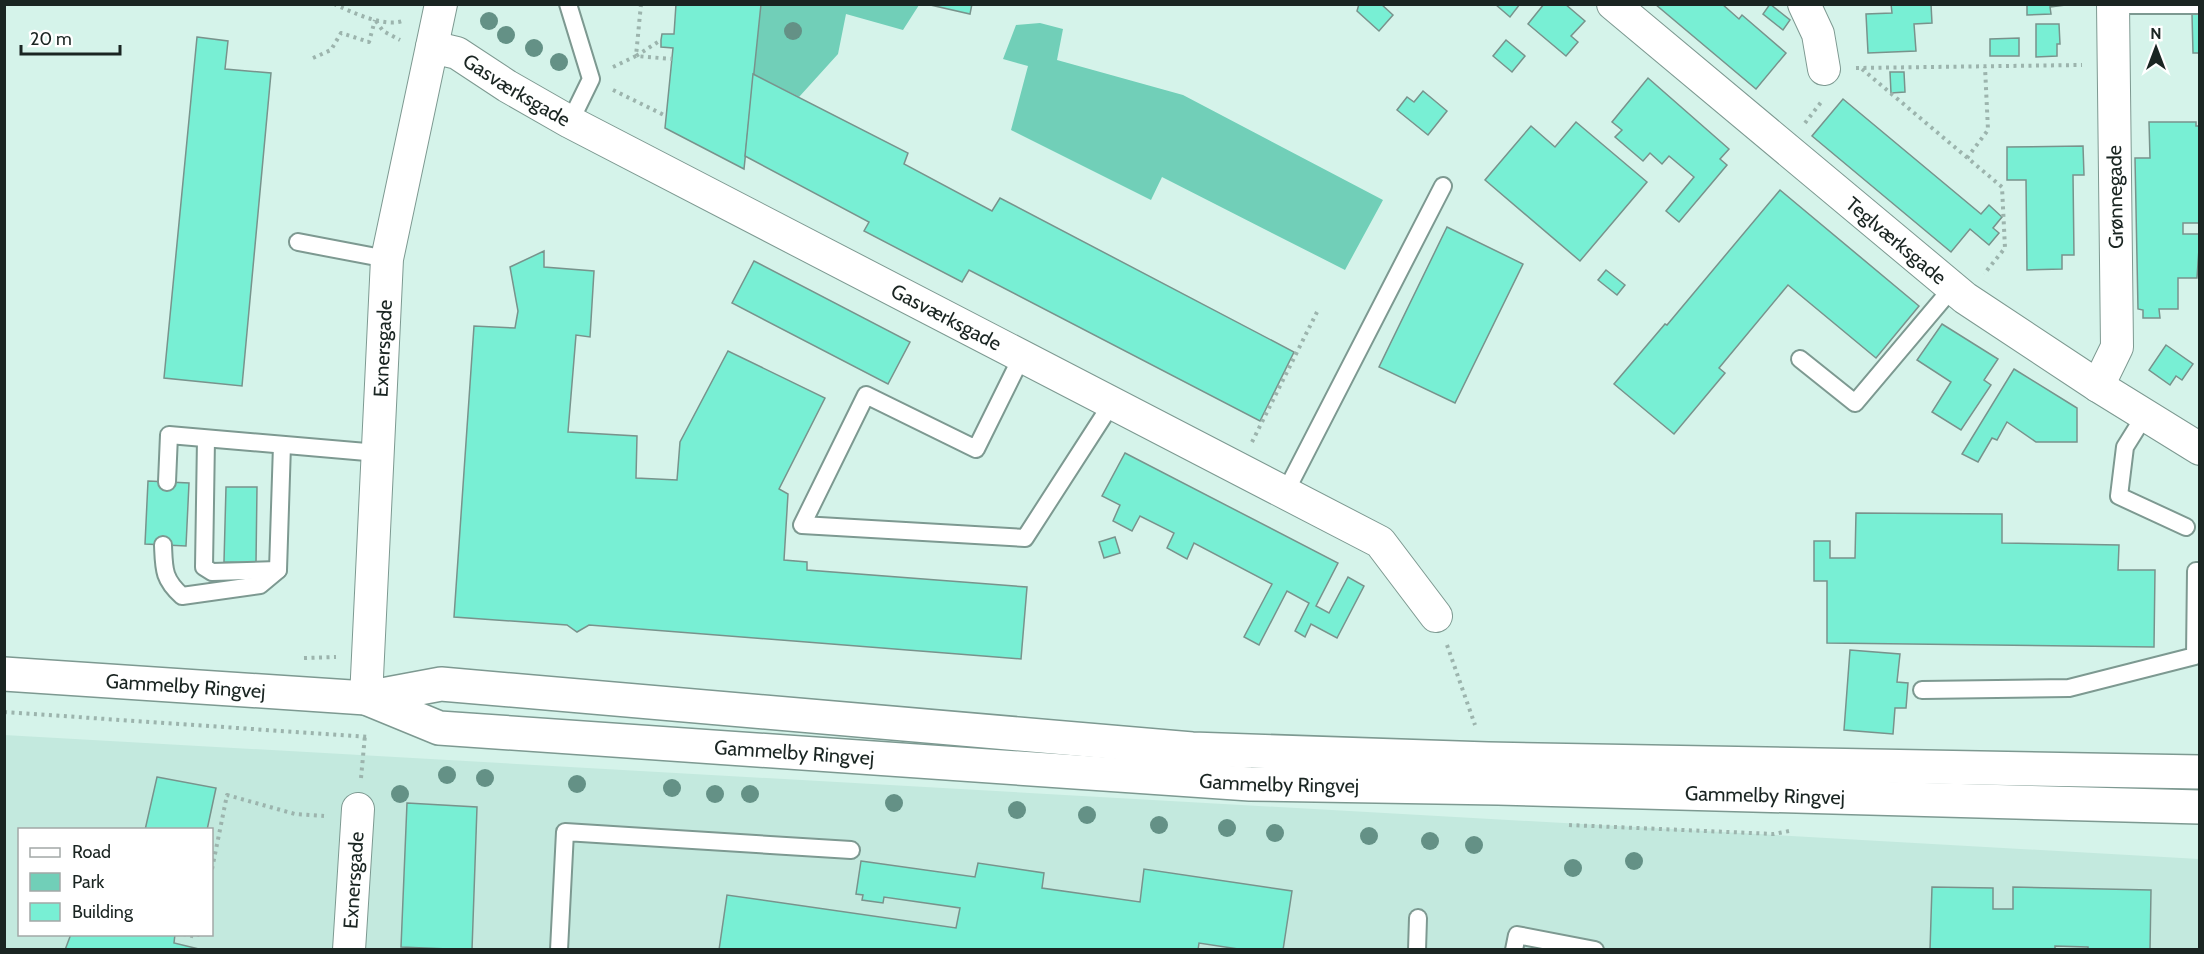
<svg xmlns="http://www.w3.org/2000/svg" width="2204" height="954" viewBox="0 0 2204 954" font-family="Cabin,sans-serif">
<rect width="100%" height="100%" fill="#d5f3ea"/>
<path fill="#c3e9de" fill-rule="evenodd" d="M 4,735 L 2199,859 L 2199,949 L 5,949 ZM 20,830 L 212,830 L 212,934 L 20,934 Z"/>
<g fill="#71cfb8">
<polygon points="761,5 919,5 903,30 846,14 838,54 799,97 753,74"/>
<polygon points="1040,23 1063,29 1057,60 1183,95 1383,200 1345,270 1162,177 1151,200 1011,130 1028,66 1003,59 1016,25"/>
</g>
<g fill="#78efd4" stroke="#78938c" stroke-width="1.5">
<polygon points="676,4 761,4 744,169 665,128 673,48 661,47 661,40 662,34 674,34"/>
<polygon points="926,4 972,4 970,14"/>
<polygon points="1359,4 1381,4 1393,15 1379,31 1357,11"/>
<polygon points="1495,4 1520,4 1510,17"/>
<polygon points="1544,4 1565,4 1585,21 1571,36 1578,42 1566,56 1528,24"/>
<polygon points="1655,4 1722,4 1739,19 1742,15 1786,53 1756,89"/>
<polygon points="1770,4 1790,20 1783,30 1763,14"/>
<polygon points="1891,4 1931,4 1932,23 1914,24 1916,51 1868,53 1866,14 1892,13"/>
<polygon points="2027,4 2065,4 2065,5 2050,7 2051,14 2027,15"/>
<polygon points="2192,14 2200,14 2200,53 2193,53"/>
<polygon points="2036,24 2059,24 2060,44 2057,44 2057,56 2036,57"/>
<polygon points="197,37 228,41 225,69 271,73 242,386 164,378"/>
<polygon points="2019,38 2019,56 1990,56 1990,39"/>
<polygon points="1506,40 1525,56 1512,72 1493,56"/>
<polygon points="1890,72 1904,72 1905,92 1891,93"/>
<polygon points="753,74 908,153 904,164 992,211 1000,198 1294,352 1260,421 969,270 962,282 864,231 869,222 745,156"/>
<polygon points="1648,78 1729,149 1720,159 1727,165 1679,222 1666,211 1694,177 1669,156 1662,164 1650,153 1643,161 1615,137 1622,130 1612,122"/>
<polygon points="1423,91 1447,111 1428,135 1397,110 1407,97 1414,102"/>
<polygon points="1843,99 1981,214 1989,205 2002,217 1993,228 1999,233 1989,245 1970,229 1951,252 1812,136"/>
<polygon points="1576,122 1647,182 1580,261 1485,180 1531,126 1555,147"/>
<polygon points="2149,122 2196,122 2196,126 2200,126 2200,223 2183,223 2183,234 2200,234 2197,278 2178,278 2178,309 2159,309 2160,318 2143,318 2143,310 2138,309 2135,158 2150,158"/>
<polygon points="2083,146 2084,175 2073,175 2074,255 2062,255 2062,269 2027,270 2026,180 2007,180 2007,147"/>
<polygon points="1780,190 1919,306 1876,358 1788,285 1719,368 1725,373 1674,434 1614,384 1665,324 1667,325"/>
<polygon points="1447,227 1523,264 1455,403 1379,367"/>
<polygon points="544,251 544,267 594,271 590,337 576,335 568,432 637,436 636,478 677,480 680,442 728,351 825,398 779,489 788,494 784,560 807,562 807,570 1027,587 1021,659 589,625 577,632 567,625 454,617 474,326 515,328 518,311 510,267"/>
<polygon points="754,261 910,342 888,384 732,303"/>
<polygon points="1606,270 1625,285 1617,295 1598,280"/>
<polygon points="1942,324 1998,359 1984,380 1991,385 1961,430 1932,412 1951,382 1917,360"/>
<polygon points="2166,345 2193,364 2182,380 2176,376 2170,385 2149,370"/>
<polygon points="2014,369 2077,408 2077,442 2036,442 2007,422 1997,440 1992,438 1978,462 1962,454"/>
<polygon points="1125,453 1338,563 1316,606 1329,613 1348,577 1364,586 1337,638 1311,624 1305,637 1295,631 1309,603 1287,591 1259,645 1244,637 1272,584 1194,543 1187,559 1167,548 1174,533 1140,516 1132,531 1113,521 1120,505 1102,496"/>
<polygon points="148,481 189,483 186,546 145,544"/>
<polygon points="226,487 257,487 256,563 224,562"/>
<polygon points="1856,513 2002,514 2002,543 2119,545 2118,570 2155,570 2154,647 1827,643 1827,581 1814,581 1814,541 1830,541 1830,558 1855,558"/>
<polygon points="1115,537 1120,553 1104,558 1099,542"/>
<polygon points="1850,650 1900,654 1897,682 1908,683 1906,708 1895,708 1893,734 1844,730"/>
<polygon points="157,777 216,788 207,830 145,830"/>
<polygon points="407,803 477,807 472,950 401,947"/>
<polygon points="861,861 975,877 978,863 1044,873 1042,888 1140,902 1144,869 1292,891 1283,950 1245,950 1199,943 1198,950 719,950 727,895 956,928 960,908 884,897 883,903 862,900 863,895 856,894"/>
<polygon points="1932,887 1993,888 1993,909 2013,909 2013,887 2151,890 2150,950 2088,950 2088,947 2055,946 2055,950 1930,950"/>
<polygon points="71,934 175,934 174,943 203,950 65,950"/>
</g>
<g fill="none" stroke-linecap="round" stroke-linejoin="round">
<defs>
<g id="lane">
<polyline points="568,4 591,79 570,122"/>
<polyline points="2113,5 2200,5"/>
<polyline points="298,242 387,259"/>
<polyline points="1022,356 976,449 866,395 802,525 1025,538 1112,403"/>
<polyline points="1800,359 1855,403 1953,287"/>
<polyline points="2145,415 2125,447 2119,496 2186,527"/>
<polyline points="206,439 204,567 212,572 278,570"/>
<polyline points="167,482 169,435 378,453"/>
<polyline points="1285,493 1443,186"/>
<path d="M 163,545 C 164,569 163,579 182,596 L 260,585 L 278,570 L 282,445"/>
<polyline points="1922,690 2069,688 2195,656 2196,571 2200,571"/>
<polyline points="559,950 565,832 851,850"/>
<polyline points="1417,950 1418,918"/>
<polyline points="1514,950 1517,935 1595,950"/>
</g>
<g id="street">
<path id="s1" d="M 1613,4 L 1965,298 L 2098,386 L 2200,449"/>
<polyline points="1804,4 1818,34 1824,69"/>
<path id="s2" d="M 432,47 L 457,53 L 507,86 L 570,122 L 1380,542 L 1436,616"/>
<polyline points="2098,386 2117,347 2113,4"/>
<path id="s3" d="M 366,698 L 387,259 L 441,4"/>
<path id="s4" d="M 349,950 L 358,809"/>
</g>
<g id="secondary">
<path id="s5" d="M 4,674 L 366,698 L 441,684 L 1192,749 L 1488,759 L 2200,772"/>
<path id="s6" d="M 366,698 L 439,728 L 1250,784 L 1498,788 L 2200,807"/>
</g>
</defs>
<use href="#lane" stroke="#7d9991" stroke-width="20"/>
<use href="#street" stroke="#7d9991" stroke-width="34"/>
<use href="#secondary" stroke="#7d9991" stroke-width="36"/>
<g stroke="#9cb4ad" stroke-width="4" stroke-dasharray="3 4.5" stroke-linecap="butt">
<path d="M 334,4 C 352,12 386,29 405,20"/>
<polyline points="641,4 636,56 661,40"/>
<polyline points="376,21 383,31 400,40"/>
<polyline points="313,58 331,50 341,33 369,42 375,20"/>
<polyline points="613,67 636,56 672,59"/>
<polyline points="1856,68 2082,65"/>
<polyline points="1862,69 2002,187 2005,248 1984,274"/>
<polyline points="613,90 666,116"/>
<polyline points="1805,123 1822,101"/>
<polyline points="1967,158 1988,130 1985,67"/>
<polyline points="1252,442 1317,312"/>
<polyline points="1447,645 1475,725"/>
<polyline points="304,658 336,657"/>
<polyline points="4,712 369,737"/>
<polyline points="361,778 365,735"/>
<polyline points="1569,825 1774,834 1789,831"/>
<polyline points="212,869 227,795 295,814 324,816"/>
<polyline points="183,934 197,937 198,934"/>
</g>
<use href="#lane" stroke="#fff" stroke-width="16"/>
<use href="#street" stroke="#fff" stroke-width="32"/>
<use href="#secondary" stroke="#fff" stroke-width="33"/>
</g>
<g fill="#649186">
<circle cx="489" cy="21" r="9"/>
<circle cx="793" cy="31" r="9"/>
<circle cx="506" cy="35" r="9"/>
<circle cx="534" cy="48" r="9"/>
<circle cx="559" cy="62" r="9"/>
<circle cx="447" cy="775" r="9"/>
<circle cx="485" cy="778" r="9"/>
<circle cx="577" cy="784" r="9"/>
<circle cx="672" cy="788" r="9"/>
<circle cx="400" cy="794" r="9"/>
<circle cx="715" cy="794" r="9"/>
<circle cx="750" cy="794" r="9"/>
<circle cx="894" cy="803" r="9"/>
<circle cx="1017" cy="810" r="9"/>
<circle cx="1087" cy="815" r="9"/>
<circle cx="1159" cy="825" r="9"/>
<circle cx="1227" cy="828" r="9"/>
<circle cx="1275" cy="833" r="9"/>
<circle cx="1369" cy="836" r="9"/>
<circle cx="1430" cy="841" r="9"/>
<circle cx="1474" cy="845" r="9"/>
<circle cx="1634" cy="861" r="9"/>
<circle cx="1573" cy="868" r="9"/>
</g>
<g text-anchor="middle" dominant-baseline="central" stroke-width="6" stroke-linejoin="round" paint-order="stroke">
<g font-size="20" fill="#1a2522" stroke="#fff">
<text stroke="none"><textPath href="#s2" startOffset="96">Gasværksgade</textPath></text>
<text transform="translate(2115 197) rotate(-91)">Grønnegade</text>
<text stroke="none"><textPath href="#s1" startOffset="369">Teglværksgade</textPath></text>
<text stroke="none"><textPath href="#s2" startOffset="582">Gasværksgade</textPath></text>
<text stroke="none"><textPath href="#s3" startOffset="350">Exnersgade</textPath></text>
<text stroke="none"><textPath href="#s5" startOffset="182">Gammelby Ringvej</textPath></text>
<text stroke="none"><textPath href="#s6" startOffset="435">Gammelby Ringvej</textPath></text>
<text stroke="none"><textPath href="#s6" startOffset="921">Gammelby Ringvej</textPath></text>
<text stroke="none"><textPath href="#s6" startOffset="1407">Gammelby Ringvej</textPath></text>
<text stroke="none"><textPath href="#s4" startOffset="70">Exnersgade</textPath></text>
</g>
</g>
<rect width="2204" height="954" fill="none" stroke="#1a2522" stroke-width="12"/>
<rect x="18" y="828" width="195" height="108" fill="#ffffff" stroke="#a3a8a7" stroke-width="1.5"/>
<rect x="30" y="848" width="30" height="9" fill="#ffffff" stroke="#a3a8a7" stroke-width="1.5"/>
<text x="72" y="858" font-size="18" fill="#1a2522">Road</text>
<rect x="30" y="873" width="30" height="18" fill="#71cfb8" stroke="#a3a8a7" stroke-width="1.5"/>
<text x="72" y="888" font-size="18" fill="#1a2522">Park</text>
<rect x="30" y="903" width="30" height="18" fill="#78efd4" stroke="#a3a8a7" stroke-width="1.5"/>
<text x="72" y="918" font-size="18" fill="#1a2522">Building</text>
<g transform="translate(2156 48)" stroke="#ffffff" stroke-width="4.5" paint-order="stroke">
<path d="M0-4.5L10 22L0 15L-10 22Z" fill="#1a2522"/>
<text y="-9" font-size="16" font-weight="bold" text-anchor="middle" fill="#1a2522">N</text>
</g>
<path d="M21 45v9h99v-9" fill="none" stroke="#1a2522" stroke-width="3"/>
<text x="30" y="45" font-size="18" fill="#1a2522" stroke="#ffffff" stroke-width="4.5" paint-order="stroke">20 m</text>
</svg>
